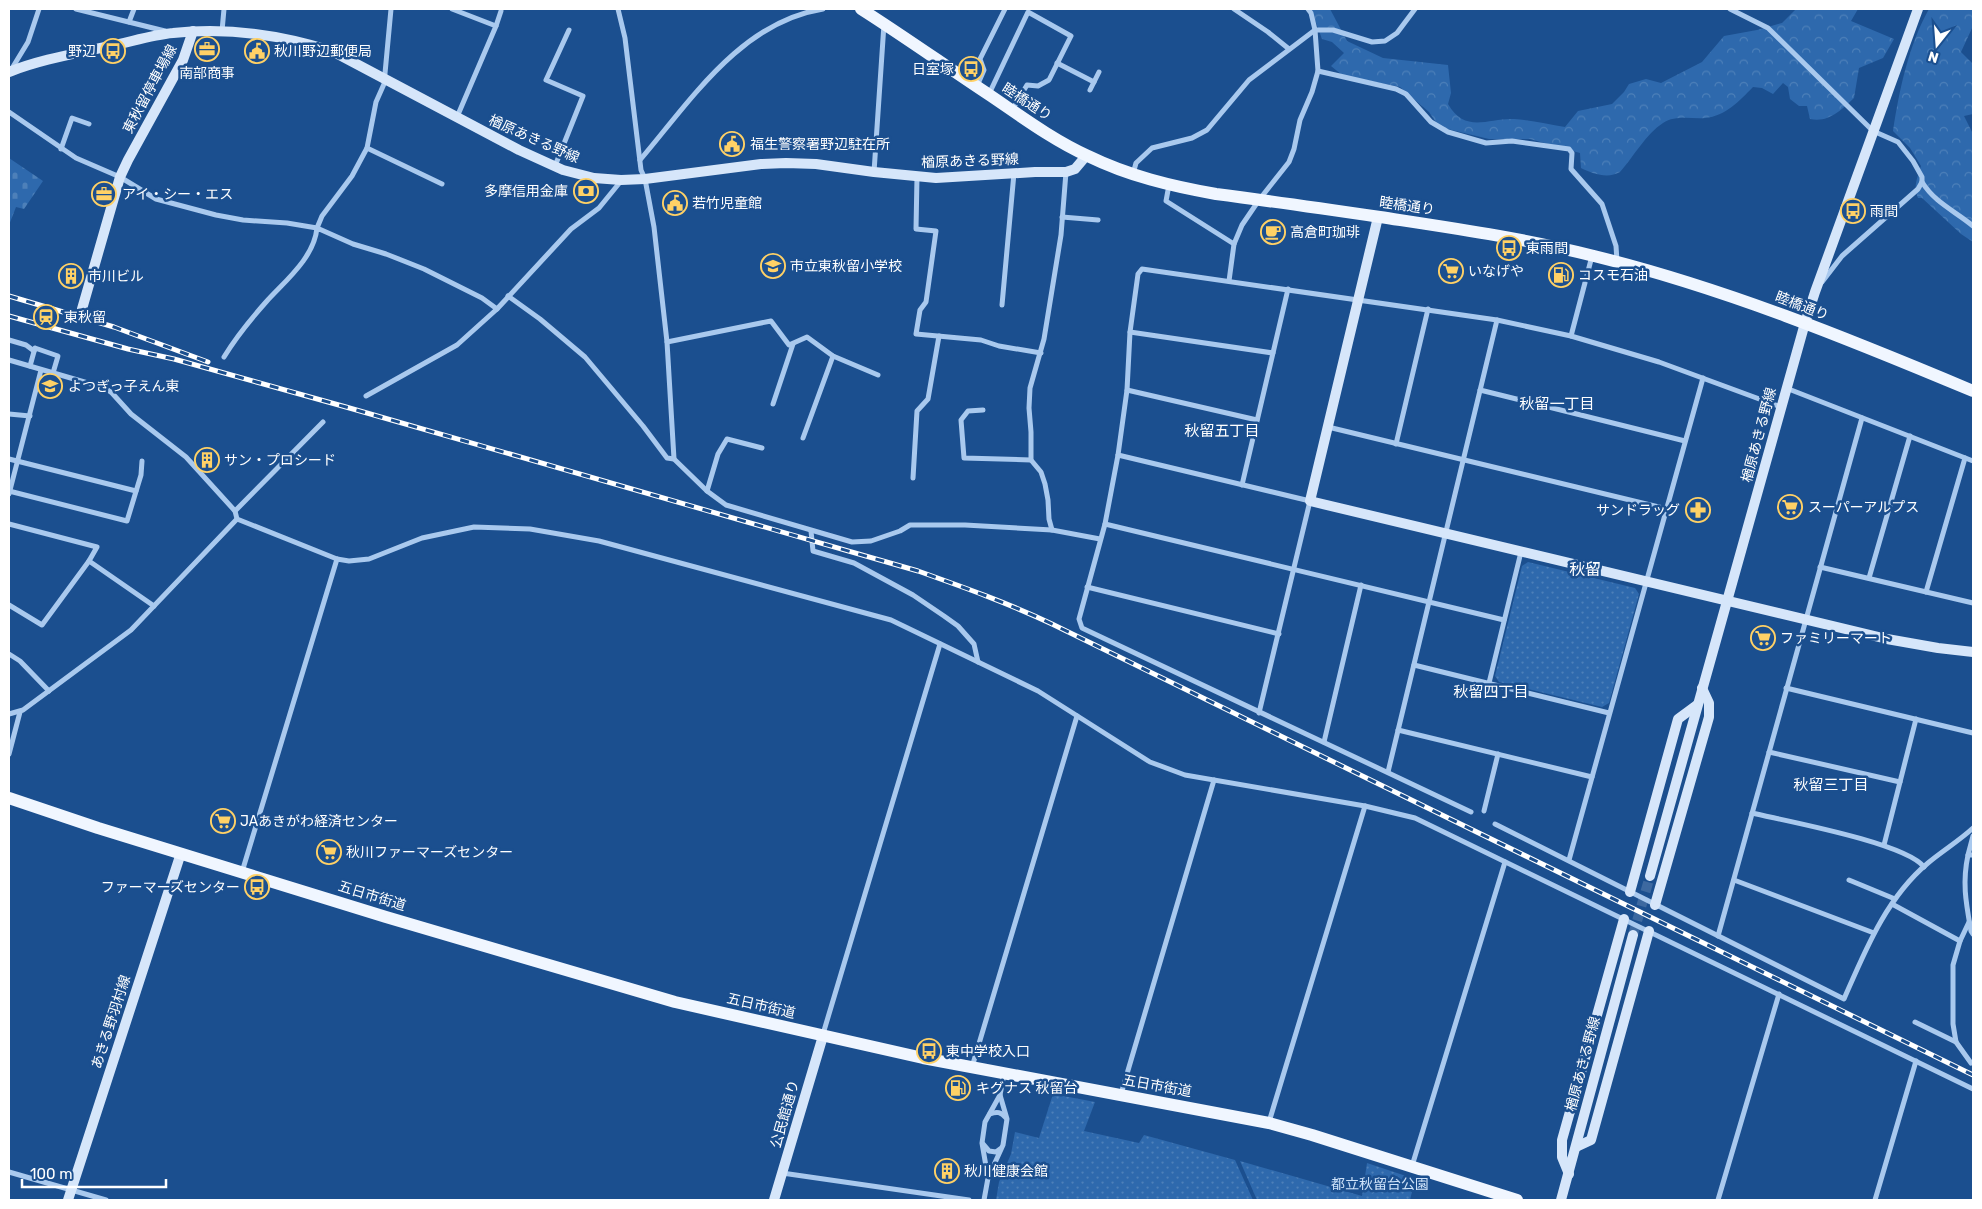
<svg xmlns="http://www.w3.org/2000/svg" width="1982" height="1209" viewBox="0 0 1982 1209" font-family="Rubik,'Noto Sans JP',sans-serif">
<defs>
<pattern id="grass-dots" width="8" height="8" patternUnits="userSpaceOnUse" patternTransform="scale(1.25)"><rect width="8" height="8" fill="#2e69ad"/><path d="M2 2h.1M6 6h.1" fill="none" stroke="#4d80b9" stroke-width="1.8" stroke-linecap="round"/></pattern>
<pattern id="forest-crowns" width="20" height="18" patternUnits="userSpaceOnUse" patternTransform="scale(1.25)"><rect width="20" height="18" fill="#2e69ad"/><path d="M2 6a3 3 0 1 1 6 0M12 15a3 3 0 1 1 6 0" fill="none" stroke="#4d80b9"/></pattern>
<pattern id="cemetery-stones" width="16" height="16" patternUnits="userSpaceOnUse" patternTransform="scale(1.25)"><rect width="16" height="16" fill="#2e69ad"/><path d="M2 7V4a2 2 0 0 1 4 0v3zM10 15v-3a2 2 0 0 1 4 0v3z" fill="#4d80b9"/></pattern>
</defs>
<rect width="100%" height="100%" fill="#1b4f8f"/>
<g fill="url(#grass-dots)">
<polygon points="1528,562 1635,588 1639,594 1609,703 1602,707 1499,682 1495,676 1522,566"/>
<polygon points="1053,1094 1095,1102 1084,1131 1139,1143 1144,1135 1235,1160 1253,1200 996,1200 999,1182 1011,1154 1015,1132 1039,1138"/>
<polygon points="1240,1161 1362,1196 1367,1163 1415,1179 1410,1200 1257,1200"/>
</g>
<g fill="url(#forest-crowns)">
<path d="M 1311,9 L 1330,9 L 1347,41 L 1383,58 L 1448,65 L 1451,93 L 1448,104 C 1465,134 1488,118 1514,119 C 1531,120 1548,124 1565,127 L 1578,111 L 1612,104 L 1624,92 L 1629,84 L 1646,79 L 1661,83 L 1702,62 L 1724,36 L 1757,30 L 1782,23 L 1796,9 L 1858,9 L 1851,21 L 1894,39 L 1883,58 L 1859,68 L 1854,98 C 1841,110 1829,123 1810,119 L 1807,106 L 1799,106 L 1790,99 L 1788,87 L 1783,83 L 1773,94 L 1762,88 L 1753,87 C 1739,101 1726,116 1705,118 C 1692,119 1675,115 1663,123 C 1646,134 1634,156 1620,172 C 1608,179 1593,174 1581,168 L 1580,153 L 1530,139 L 1489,139 L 1439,127 L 1429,112 L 1400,87 L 1342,75 L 1331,66 L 1344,53 L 1332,42 L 1322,39 Z"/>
<path d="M 1929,9 L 1973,9 L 1973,26 L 1961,52 L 1973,64 L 1973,114 L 1964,116 L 1973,134 L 1973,242 L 1961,234 L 1922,198 L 1918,198 C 1913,186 1917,179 1921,166 L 1910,148 L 1893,131 C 1899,91 1909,44 1929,9 Z"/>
</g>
<polygon fill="url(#cemetery-stones)" points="9,158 43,181 24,209 16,207 9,225"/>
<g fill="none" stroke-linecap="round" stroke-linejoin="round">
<polyline stroke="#3d69a0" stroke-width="10" stroke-dasharray="10 5" stroke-linecap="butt" points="1633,935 1650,876"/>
<g stroke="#a9c9ee" stroke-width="5">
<polyline points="76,9 165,31"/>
<polyline points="452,9 496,26 457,117"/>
<polyline points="618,9 625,38 641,170 645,179 654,227 667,342 674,459"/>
<polyline points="1234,9 1268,32 1289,49"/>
<polyline points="1730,9 1768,28 1873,131 1898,142 1913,161 1922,177 1922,182 1918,189 1842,256 1822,282"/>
<polyline points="129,22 134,9"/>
<polyline points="496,26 501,11"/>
<polyline points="222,31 224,9"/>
<polyline points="1057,63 1094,82"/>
<polyline points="11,70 28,42 39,9"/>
<polyline points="1318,71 1396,89 1406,94 1431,122 1448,132 1486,143 1512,141 1569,149 1572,153 1571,169 1602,204 1616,246 1617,261"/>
<polyline points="977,86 984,70 980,59 1005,9"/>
<polyline points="1090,90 1099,72"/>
<polyline points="989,94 1028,12 1071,36 1049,80 1038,86 1027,85 1012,110"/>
<polyline points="9,112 76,158 120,177 156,199 216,215 243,220 287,223 317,228 322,216 352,176 367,148 376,102 384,84 391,9"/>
<polyline points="367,148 442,184"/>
<polyline points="61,149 72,118 89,124"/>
<path d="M 640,160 C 691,100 741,22 823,9"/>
<polyline points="555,166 583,96 546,80 569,30"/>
<polyline points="874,172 884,24"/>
<polyline points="1133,174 1136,163 1152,148 1192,138 1207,130 1249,80 1315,30 1333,30 1372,42 1385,41 1397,33 1415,9"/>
<polyline points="917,177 916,229 936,231 926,302 920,310 916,334 981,340 999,346 1041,353"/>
<path d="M 1922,182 C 1935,203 1955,211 1973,226"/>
<polyline points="1169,185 1166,201 1234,244"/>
<polyline points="1062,217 1098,220"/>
<polyline points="1229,281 1234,244 1242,225 1259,200 1289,162 1294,149 1300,120 1312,92 1318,71 1315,30 1311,13 1308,9"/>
<polyline points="508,296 540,319 585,357 643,426 667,458 674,459 707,491 726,505 852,542 871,541 900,531 910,525 965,525 1052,530 1100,539"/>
<polyline points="1002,305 1014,173"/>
<polyline points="497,309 571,229 599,208 621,181"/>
<polyline points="1130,332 1273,353"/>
<polyline points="1571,336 1592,256"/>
<polyline points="9,340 26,345 34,351"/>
<polyline points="667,342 771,321 789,345 807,337 833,356 878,375"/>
<path d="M 224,357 C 236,337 250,320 266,302 C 285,281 314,258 317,228 L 353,244 L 386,254 L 424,269 L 482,298 L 497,309 L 457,345 L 366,396"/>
<polyline points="9,360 105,388 112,393 131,414 186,457 235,511 237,519 337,559 349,561 369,559 422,538 474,527 530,529 599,541 891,620 1038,691 1150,762 1185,775 1365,806 1415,818 1973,1089"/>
<polyline points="30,366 35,348 58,356 53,373"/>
<polyline points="1786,388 1973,461"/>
<polyline points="1127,390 1257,420"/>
<polyline points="1480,390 1685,441"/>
<polyline points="773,404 793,344"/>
<polyline points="983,410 968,411 961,420 964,458 1031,460"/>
<polyline points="9,414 30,416"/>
<polyline points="1328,427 1667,509"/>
<polyline points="803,438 833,356"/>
<polyline points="1396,444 1428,309"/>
<polyline points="1118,455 1310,501 1259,713"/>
<polyline points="9,459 136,491"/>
<polyline points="913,478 917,411 928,399 939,336"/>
<polyline points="1242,485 1288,289"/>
<polyline points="9,491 127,521 141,475 142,461"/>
<polyline points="707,491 718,454 727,439 762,448"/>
<polyline points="9,494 41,370"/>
<polyline points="235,511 323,422"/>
<polyline points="9,524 97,547 89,561 42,625 9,605"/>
<polyline points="1105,524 1504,620"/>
<polyline points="1052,530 1049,519 1048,500 1045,484 1041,472 1031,460 1031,432 1029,408 1030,388 1044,339 1061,235 1066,172"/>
<polyline points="811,531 813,551 854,563 913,595 944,616 958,626 974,644 978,662"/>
<polyline points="89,561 154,606"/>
<polyline points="1820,567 1973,603"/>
<polyline points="1869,578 1910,436"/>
<polyline points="1087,587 1279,634"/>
<polyline points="1926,592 1965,458"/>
<polyline points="9,654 20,661 49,691"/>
<polyline points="1414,665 1609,713"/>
<polyline points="1489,683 1521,552"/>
<polyline points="1786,688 1973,733"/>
<polyline points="9,714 23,710 131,630 237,519"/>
<polyline points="1398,730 1592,777"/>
<polyline points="1324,742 1361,585"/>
<polyline points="1769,752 1900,782"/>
<polyline points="9,754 20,712"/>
<polyline points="1388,772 1497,320"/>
<polyline points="1484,811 1498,754"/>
<polyline points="1471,812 1082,628 1079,619 1105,524 1118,455 1127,390 1130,332 1138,274 1142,269 1497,320 1571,336 1659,362 1781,407"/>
<path d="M 1752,813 C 1786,821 1906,843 1924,867"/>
<path d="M 1495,824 L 1844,999 C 1865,951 1886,898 1928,863 C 1942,851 1959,841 1973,828"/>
<polyline points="1973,836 1968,855 1973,855"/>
<polyline points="1884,845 1916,719"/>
<path d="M 1968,855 C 1962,883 1966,903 1971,931 L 1973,934"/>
<polyline points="1569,860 1703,378"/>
<polyline points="242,872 337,559"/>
<polyline points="1734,880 1874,933"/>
<polyline points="1849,880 1895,899"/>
<polyline points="1892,904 1960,941"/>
<polyline points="1969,922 1960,941 1953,965 1953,1024 1956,1042 1971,1063"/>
<polyline points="1718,936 1862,418"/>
<polyline points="1915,1022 1956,1042"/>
<polyline points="823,1034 940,644"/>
<polyline points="972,1067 1077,716"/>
<polyline points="1121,1094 1214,780"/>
<path d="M 990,1114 C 997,1111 1001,1112 1006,1118"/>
<polyline points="1269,1122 1365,806"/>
<polyline points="983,1144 989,1151 996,1152 1000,1149"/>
<polyline points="1412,1166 1505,862"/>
<polyline points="9,1172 106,1200"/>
<polyline points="782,1173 969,1200"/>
<polyline points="988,1178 982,1143 985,1122 1000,1095 1004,1074"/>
<polyline points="984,1200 988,1178 1003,1145 1007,1119 1000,1095"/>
<polyline points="1718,1200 1779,994"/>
<polyline points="1875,1200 1916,1061"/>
</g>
<g stroke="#d6e6fa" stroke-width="10">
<path d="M 9,72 C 39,60 73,54 105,47 C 128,43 150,35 173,33 C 225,27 281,35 332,51 L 519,150 L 563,170 L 594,178 L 621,180 L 645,179 L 761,164 L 786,163 L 816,164 L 874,172 L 936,178 L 1035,172 L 1066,172 L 1075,169 L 1086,156"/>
<polyline points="1378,217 1310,501 1887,639 1938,648 1973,652"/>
<polyline points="82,309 120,177 128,160 183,60 193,31"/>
<polyline points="1650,876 1805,323 1815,292 1918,9"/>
<polyline points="1630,892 1678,719 1697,705"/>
<polyline points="1655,905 1709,717 1709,703 1702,688"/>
<polyline points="1576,1147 1591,1140 1649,931"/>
<polyline points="1569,1174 1562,1157 1562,1140 1624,919"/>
<polyline points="68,1200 181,853"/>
<polyline points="774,1200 823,1036"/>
<polyline points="1561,1200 1633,935"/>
</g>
<g stroke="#f0f6ff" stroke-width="12">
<path d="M 861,9 C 905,37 947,67 991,96 C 1022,117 1053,140 1088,156 C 1129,176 1171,186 1216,194 C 1270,201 1325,209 1380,217 C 1452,228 1523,238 1594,256 C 1724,288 1849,339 1973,391"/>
<polyline points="9,798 98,828 386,917 675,1002 923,1058 1269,1123 1312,1135 1517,1200"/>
</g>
<defs>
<g id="rail">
<polyline points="9,296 114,327 208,362"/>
<path d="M 9,316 L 128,349 L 174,359 L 346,407 L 918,571 C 963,587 1008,603 1052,624 L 1973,1075"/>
</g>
</defs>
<use href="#rail" stroke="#fff" stroke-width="5"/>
<use href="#rail" stroke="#1b4f8f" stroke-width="3" stroke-dasharray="9" stroke-linecap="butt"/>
</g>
<defs>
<symbol id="office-ring" viewBox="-11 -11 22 22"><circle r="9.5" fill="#1b4f8f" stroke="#ffd166" stroke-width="1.5"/><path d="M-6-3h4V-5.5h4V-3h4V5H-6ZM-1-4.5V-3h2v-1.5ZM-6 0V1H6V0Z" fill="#ffd166"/></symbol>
<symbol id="bus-ring" viewBox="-11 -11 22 22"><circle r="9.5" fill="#1b4f8f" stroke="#ffd166" stroke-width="1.5"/><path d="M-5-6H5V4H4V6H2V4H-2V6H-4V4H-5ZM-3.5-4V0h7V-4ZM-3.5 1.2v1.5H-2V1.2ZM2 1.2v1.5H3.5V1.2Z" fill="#ffd166"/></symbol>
<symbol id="civic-ring" viewBox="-11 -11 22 22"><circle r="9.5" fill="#1b4f8f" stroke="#ffd166" stroke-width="1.5"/><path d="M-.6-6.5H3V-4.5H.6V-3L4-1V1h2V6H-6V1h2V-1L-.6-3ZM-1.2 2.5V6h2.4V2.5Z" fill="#ffd166"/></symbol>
<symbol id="bank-ring" viewBox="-11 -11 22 22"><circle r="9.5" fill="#1b4f8f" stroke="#ffd166" stroke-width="1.5"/><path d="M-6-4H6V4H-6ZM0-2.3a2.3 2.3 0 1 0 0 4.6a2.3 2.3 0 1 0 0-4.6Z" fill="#ffd166"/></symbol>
<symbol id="cafe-ring" viewBox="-11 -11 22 22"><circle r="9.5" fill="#1b4f8f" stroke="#ffd166" stroke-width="1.5"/><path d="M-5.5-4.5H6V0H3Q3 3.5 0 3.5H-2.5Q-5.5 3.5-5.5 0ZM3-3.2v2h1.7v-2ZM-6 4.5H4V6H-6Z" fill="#ffd166"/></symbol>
<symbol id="school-ring" viewBox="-11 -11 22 22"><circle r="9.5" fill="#1b4f8f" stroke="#ffd166" stroke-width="1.5"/><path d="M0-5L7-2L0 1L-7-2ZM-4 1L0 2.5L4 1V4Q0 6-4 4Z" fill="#ffd166"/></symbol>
<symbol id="supermarket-ring" viewBox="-11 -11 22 22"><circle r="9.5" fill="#1b4f8f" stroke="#ffd166" stroke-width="1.5"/><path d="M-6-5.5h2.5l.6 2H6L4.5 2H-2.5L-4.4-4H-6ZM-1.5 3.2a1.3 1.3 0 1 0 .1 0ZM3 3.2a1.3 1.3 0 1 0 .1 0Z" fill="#ffd166"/></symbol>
<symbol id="fuel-ring" viewBox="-11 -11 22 22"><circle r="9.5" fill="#1b4f8f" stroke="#ffd166" stroke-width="1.5"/><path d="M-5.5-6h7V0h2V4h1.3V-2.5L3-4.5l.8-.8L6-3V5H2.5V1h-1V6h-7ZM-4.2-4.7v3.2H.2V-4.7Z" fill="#ffd166"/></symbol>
<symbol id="building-ring" viewBox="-11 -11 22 22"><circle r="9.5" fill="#1b4f8f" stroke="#ffd166" stroke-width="1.5"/><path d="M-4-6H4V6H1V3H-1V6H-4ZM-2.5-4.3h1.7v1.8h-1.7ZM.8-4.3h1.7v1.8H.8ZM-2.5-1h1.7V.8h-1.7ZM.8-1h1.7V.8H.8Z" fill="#ffd166"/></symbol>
<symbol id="station-ring" viewBox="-11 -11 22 22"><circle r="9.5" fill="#1b4f8f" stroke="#ffd166" stroke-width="1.5"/><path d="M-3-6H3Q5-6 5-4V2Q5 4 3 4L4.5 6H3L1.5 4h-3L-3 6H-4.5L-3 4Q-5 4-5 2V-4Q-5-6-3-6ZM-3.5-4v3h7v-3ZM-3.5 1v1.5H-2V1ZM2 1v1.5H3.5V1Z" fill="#ffd166"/></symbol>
<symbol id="pharmacy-ring" viewBox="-11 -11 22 22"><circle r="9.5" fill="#1b4f8f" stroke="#ffd166" stroke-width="1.5"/><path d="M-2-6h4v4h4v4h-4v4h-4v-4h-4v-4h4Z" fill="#ffd166"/></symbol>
</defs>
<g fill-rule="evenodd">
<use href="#office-ring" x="193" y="35" width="28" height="28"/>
<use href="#bus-ring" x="99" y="37" width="28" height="28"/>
<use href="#civic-ring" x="243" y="37" width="28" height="28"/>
<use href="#bus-ring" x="957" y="55" width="28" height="28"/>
<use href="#civic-ring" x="718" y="130" width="28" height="28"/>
<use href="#bank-ring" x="572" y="177" width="28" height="28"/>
<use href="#office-ring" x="90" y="180" width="28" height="28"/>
<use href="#civic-ring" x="661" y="189" width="28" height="28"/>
<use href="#bus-ring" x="1839" y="197" width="28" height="28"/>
<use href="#cafe-ring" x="1259" y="218" width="28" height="28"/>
<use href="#bus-ring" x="1495" y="234" width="28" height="28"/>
<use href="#school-ring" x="759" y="252" width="28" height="28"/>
<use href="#supermarket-ring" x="1437" y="257" width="28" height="28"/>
<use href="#fuel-ring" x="1547" y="261" width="28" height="28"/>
<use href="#building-ring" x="57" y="262" width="28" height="28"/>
<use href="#station-ring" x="32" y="303" width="28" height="28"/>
<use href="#school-ring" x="36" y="372" width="28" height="28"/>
<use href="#building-ring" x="193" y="446" width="28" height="28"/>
<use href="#supermarket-ring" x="1776" y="493" width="28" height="28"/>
<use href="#pharmacy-ring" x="1684" y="496" width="28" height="28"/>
<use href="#supermarket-ring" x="1749" y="624" width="28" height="28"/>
<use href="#supermarket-ring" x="209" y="807" width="28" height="28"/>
<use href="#supermarket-ring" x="315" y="838" width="28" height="28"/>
<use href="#bus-ring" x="243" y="873" width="28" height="28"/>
<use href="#bus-ring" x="915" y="1037" width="28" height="28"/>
<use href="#fuel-ring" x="944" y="1074" width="28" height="28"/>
<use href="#building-ring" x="933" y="1157" width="28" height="28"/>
</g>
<g text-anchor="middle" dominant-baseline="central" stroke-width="5" stroke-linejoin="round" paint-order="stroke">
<g font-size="14" fill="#fff" stroke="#1b4f8f" text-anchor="start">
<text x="96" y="51" text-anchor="end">野辺</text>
<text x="274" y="51">秋川野辺郵便局</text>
<text x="954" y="69" text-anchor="end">日室塚</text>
<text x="207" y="73" text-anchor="middle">南部商事</text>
<text x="750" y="144">福生警察署野辺駐在所</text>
<text x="568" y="191" text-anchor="end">多摩信用金庫</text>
<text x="122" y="194">アイ・シー・エス</text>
<text x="692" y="203">若竹児童館</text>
<text x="1870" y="211">雨間</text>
<text x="1290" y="232">高倉町珈琲</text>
<text x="1526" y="248">東雨間</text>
<text x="790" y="266">市立東秋留小学校</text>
<text x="1468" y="271">いなげや</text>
<text x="1578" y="275">コスモ石油</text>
<text x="88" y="276">市川ビル</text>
<text x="64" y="317">東秋留</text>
<text x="68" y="386">よつぎっ⼦えん東</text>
<text x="224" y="460">サン・プロシード</text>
<text x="1808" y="507">スーパーアルプス</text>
<text x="1680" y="510" text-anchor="end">サンドラッグ</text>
<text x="1780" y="638">ファミリーマート</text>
<text x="240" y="821">JAあきがわ経済センター</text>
<text x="346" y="852">秋川ファーマーズセンター</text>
<text x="240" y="887" text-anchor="end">ファーマーズセンター</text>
<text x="946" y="1051">東中学校入口</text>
<text x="976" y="1088">キグナス 秋留台</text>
<text x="964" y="1171">秋川健康会館</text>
</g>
<g font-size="14" fill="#fff" stroke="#1b4f8f">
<text transform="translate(150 89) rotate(-62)">東秋留停車場線</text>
<text transform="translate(1027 102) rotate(33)">睦橋通り</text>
<text transform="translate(534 139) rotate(24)">楢原あきる野線</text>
<text transform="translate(970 161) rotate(-2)">楢原あきる野線</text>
<text transform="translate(1407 206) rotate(8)">睦橋通り</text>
<text transform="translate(1802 306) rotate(21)">睦橋通り</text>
<text transform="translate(1759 435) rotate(-75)">楢原あきる野線</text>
<text transform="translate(372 896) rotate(17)">五日市街道</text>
<text transform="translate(761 1006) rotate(13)">五日市街道</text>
<text transform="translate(111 1022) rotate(-72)">あきる野羽村線</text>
<text transform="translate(1583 1064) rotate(-75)">楢原あきる野線</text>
<text transform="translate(1157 1086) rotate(10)">五日市街道</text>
<text transform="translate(785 1114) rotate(-74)">公民館通り</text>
</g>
<g font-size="14" fill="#cfe3fa" stroke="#1b4f8f">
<text x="1380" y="1184">都立秋留台公園</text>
</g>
<g font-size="15" fill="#fff" stroke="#1b4f8f">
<text x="1557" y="404">秋留一丁目</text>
<text x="1222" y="431">秋留五丁目</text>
<text x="1491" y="692">秋留四丁目</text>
<text x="1831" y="785">秋留三丁目</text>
</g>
<g font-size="16" fill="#fff" stroke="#1b4f8f">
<text x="1585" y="569">秋留</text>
</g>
</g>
<rect width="1982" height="1209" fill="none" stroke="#ffffff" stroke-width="20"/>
<g transform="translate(1937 45) rotate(197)" stroke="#1b4f8f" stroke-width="4" paint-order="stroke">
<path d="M0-4L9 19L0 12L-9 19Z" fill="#ffffff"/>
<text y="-8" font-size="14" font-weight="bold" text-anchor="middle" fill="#ffffff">N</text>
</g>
<path d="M22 1179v8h144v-8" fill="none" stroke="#ffffff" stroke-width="2.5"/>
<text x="30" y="1179" font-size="15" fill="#ffffff" stroke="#1b4f8f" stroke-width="4" paint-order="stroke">100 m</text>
</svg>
